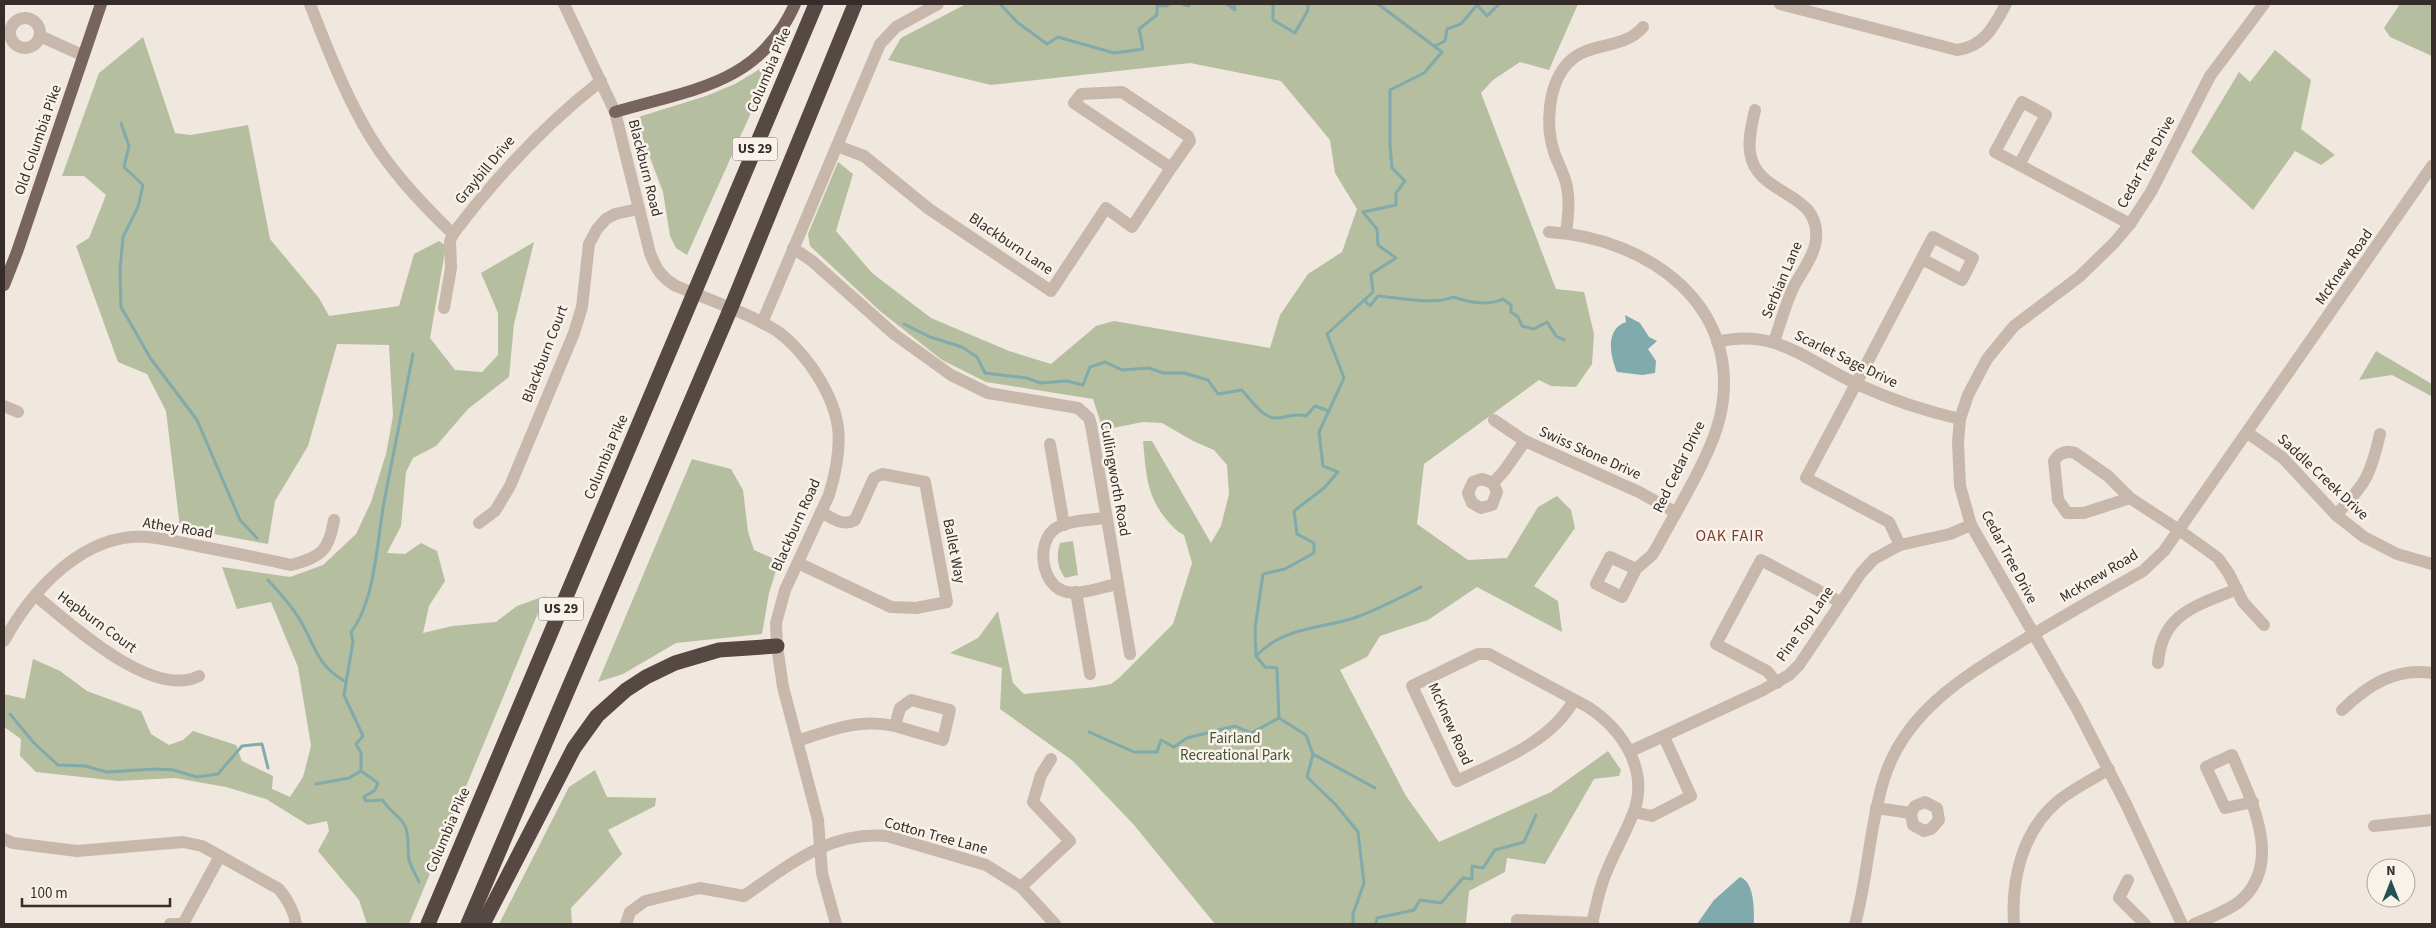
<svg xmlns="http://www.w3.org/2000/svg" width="2436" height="928" viewBox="0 0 2436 928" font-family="'Source Sans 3',sans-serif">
<rect width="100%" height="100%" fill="#f0e8de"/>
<g fill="#b5be9f">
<path d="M 966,4 L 1578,4 L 1549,70 L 1520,62 L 1493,80 L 1481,93 L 1556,289 L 1584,292 L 1594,334 L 1592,364 L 1576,387 L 1551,386 L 1539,380 L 1424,464 L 1417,524 L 1468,560 L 1507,558 L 1538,507 L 1557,496 L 1571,510 L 1575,528 L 1534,586 L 1558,601 L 1562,632 L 1477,587 L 1428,620 L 1380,636 L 1367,657 L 1340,670 L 1406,796 L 1439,842 L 1551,792 L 1608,751 L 1621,770 L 1619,776 L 1594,779 L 1545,864 L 1507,858 L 1505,872 L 1469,891 L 1466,924 L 1215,924 L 1134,825 L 1073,761 L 1000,709 L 1002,668 L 950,653 L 978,638 L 998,611 L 1013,683 L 1024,694 L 1095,687 L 1111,684 L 1119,678 L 1173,624 L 1192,563 L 1184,535 C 1176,531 1172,526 1166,519 C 1146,495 1146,471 1143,441 L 1152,441 L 1211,543 L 1221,526 L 1229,494 L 1227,465 L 1214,450 L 1193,441 L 1162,423 L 1143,422 L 1103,430 L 1093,399 L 986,382 L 942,360 L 880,311 L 810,246 L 808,234 L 838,162 L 853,174 L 836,231 L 872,273 L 931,318 L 1009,351 L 1051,364 L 1096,326 L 1114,321 L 1270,348 L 1280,315 L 1308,274 L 1342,252 L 1357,209 L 1335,173 L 1330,140 L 1281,81 L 1190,63 L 991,85 L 888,60 L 901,38 Z"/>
<polygon points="2400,4 2432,4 2432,56 2390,37 2384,28"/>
<polygon points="143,37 175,133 191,135 248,125 270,239 319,298 329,316 399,306 414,254 439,241 446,246 430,338 455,370 482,372 498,355 498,313 481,273 534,242 514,324 509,377 468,409 436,446 413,458 406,472 401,526 387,553 405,554 421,543 437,551 445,581 429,606 423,633 452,626 496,622 517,606 545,596 409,924 367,924 359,900 318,851 329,831 327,821 308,825 266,799 226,787 175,778 118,781 36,772 20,756 21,739 4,727 4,694 25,699 33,659 60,671 87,691 141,711 151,734 169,745 183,740 193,731 236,745 242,761 273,776 272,789 290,797 303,777 311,746 298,667 271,602 237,609 222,567 290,577 323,565 356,534 371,502 386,454 393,416 389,345 337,344 308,446 275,501 268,544 180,528 166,411 147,374 118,362 76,246 89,238 106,195 84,176 62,176 99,73"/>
<polygon points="2275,50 2311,80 2301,129 2335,155 2321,165 2295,151 2253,210 2191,152 2239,72 2250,82"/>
<polygon points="765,66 772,66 687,255 676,248 670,236 663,192 635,118 706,96 735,84"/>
<polygon points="2376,351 2432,384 2432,399 2431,396 2392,375 2359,380"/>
<polygon points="692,459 731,469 743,490 748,532 754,550 779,561 769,593 762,634 676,643 623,674 598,682"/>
<path d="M 1073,541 L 1078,575 L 1065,578 C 1057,567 1056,556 1060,543 Z"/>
<polygon points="595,770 607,797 656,798 655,806 608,830 622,854 571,908 572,924 499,924 569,787"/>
</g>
<g fill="#80aaab">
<path d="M 1625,315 L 1640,323 L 1649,337 L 1657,341 L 1648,349 L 1656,361 L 1655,373 L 1642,375 L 1617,372 C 1610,355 1605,329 1626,322 Z"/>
<path d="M 1740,877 C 1755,882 1754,911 1754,924 L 1697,924 L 1714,900 Z"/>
</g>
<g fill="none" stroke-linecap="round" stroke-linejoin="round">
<g stroke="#80aaab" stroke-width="3">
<polyline points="1000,4 1017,22 1047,44 1058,37 1114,53 1143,49 1139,29 1157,15 1157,6 1166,6 1169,4"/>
<polyline points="1182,4 1189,6 1189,4"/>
<polyline points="1227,4 1235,10 1234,4"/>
<polyline points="1273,4 1273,20 1295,33 1308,10 1308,4"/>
<polyline points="1435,46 1445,41 1447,29 1461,24 1477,5 1487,16 1499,4"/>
<polyline points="121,123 129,146 124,167 143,185 138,207 123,237 120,270 121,307 151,359 197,420 240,520 257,538"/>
<path d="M 1364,300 L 1370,306 L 1378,296 C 1397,298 1437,305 1453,297 C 1468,302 1489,306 1503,299 L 1511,305 L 1511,312 L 1518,317 L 1522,326 L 1534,329 L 1547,322 L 1556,336 L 1564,340"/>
<path d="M 904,324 L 930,337 L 962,347 L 977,357 L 985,373 L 1027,378 L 1040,383 L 1067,381 L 1083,385 L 1090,367 L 1105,362 L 1122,370 L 1149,368 L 1163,373 L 1184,373 L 1208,380 L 1218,394 L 1242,390 C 1250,399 1262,417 1275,418 C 1286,419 1290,412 1306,416 L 1315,406 L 1329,411"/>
<path d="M 413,354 C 404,402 394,449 385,497 C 377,537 376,600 351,632 L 353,641 L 344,695 L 363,736 L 356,744 L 361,753 L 361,771 L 378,783 L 375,790 L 364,797 L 366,801 L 383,800 C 387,810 400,815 405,826 C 410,837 407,849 409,860 C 411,867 416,875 419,882"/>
<path d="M 268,580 C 280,593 291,605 300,620 C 316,647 316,665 346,682"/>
<path d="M 1256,656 C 1283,627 1319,629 1354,618 C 1377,610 1400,598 1421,587"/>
<polyline points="10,714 34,743 58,765 85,766 107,772 155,769 173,770 197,777 218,774 242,746 262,744 268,768"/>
<polyline points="1279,718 1277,668 1265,667 1256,656 1255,628 1263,574 1285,569 1314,553 1314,543 1297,534 1294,511 1324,488 1338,472 1323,466 1319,432 1344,378 1327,334 1373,292 1371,274 1396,258 1378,245 1377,229 1363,212 1396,205 1396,193 1405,181 1392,168 1390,145 1390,90 1424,73 1442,52 1378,4"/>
<polyline points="1089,732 1134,752 1157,752 1161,740 1174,747 1187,738 1235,726 1251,733 1279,718 1306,735 1313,754"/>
<polyline points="316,784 349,778 361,771"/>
<polyline points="1353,924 1353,914 1364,883 1358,832 1336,805 1307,777 1313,754 1375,788"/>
<polyline points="1376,924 1377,918 1414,910 1420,900 1441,903 1463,878 1472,879 1472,866 1483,868 1495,850 1524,842 1536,815"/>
</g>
<g stroke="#c8b8ab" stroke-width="12">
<path d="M 310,4 C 326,45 342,87 364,126 C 386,166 420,202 453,234"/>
<path d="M 564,4 L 615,112 L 650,253 C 656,269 662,278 676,286 C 707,299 748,313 777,331 C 790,340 802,354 811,366 C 843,412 845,442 829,495 L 785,590 L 776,623 L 777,646 L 783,687 L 818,820 L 822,873 L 836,924"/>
<path d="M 1780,4 L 1957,50 C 1985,46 1994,26 2006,4"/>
<circle cx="25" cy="33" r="15"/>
<polyline points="40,36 82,55"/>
<path d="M 1755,110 C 1752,124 1748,138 1750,152 C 1756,198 1821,189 1816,240 C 1814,257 1800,274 1793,288 C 1785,306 1780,324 1774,342"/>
<polyline points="837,146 864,156 929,209 1051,291 1106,208 1132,227 1171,168 1074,103 1081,94 1122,92 1188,136 1190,141 1171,168"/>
<polyline points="2019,165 2046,115 2022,102 1995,152 2130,224"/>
<path d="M 1549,232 C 1648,238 1745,306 1720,417 C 1711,456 1676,511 1657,547 L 1652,555 L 1636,569 L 1622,597 L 1596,584 L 1610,557 L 1636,569"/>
<path d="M 1566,233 C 1568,217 1570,203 1567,187 C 1565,175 1558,164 1554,152 C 1545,125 1548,83 1569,62 C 1590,41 1624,50 1643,27"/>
<polyline points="793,248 812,261 894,334 951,375 988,393 1078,408 1089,418 1091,425 1130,654"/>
<path d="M 444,308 L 451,268 L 450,241 L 453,234 C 497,176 544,125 601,81"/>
<polyline points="762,323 880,44 896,27 938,4"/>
<path d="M 1717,342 C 1776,327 1808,362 1859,385 C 1892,400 1925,411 1960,419"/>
<polyline points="4,406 18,412"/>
<polyline points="1494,420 1525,441 1639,492 1675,512"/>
<polyline points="2248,433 2283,458 2336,515 2364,537 2397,554 2432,564"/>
<polyline points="1050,444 1064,525"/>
<polyline points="1493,483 1497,492 1492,505 1481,508 1472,503 1468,493 1473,482 1482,479 1493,483 1504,471 1525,441"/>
<path d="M 2130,498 L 2084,513 L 2067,513 L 2058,500 L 2054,461 C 2059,453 2066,450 2075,453 L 2108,476 L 2130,498 L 2179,530 L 2218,558 L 2229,574 L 2243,602 L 2264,625"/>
<path d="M 2336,515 C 2366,483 2370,477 2380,434"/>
<path d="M 1105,518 C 1091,520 1068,520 1056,528 C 1035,542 1041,587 1067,592 C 1082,595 1102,587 1117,584"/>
<polyline points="479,523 495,511 510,486 574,333 582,307 589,244 597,229 606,219 615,214 638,209"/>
<path d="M 1900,545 L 1889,522 L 1806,478 C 1849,398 1891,317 1933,237 L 1973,258 L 1962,280 L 1922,259"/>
<path d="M 798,563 L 891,607 L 916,608 L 947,602 L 925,482 L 882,474 L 874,478 L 855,520 C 843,527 832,518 821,512"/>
<polyline points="1076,592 1090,674"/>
<path d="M 36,596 C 71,624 152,700 199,676"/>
<path d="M 4,641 C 29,595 75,542 131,537 C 154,535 176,542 198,546 C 229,552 260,558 291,565 C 321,557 329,551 334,520"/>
<path d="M 2158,663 C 2162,613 2196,606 2237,589"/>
<polyline points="1777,683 1767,671 1716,644 1761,560 1840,602"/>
<path d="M 1574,700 C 1551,742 1499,761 1457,781 L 1412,686 L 1478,654 L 1489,654 L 1588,707 C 1623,730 1650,771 1633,814 C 1625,834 1614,853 1606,873 C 1599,889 1596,907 1592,924"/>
<path d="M 2342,710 C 2367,686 2395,667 2432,673"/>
<path d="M 797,741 C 832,730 858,718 895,726 L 900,708 L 911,700 L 950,710 L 943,740 L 895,726"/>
<polyline points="1631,751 1763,690 1789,675 1799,665 1861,573 1874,559 1900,545 1950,534 1971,525"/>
<polyline points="1876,808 1911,813 1913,825 1924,831 1931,829 1939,820 1937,808 1925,802 1915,806 1911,813"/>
<polyline points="1634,812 1652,816 1691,796 1664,737"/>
<polyline points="2374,826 2432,820"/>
<path d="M 4,839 L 13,843 L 77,851 L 183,842 L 202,846 L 279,889 C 288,900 294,910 296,924"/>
<polyline points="2128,880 2119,898 2145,924"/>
<polyline points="1021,887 1070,841 1033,802 1041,775 1051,759"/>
<polyline points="170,924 183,924"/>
<polyline points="183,924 220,856"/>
<path d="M 626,924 L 630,912 L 645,901 L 700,888 L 744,896 C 789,865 829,831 887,836 L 986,865 L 1021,887 L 1055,924"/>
<polyline points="1517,924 1517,920 1593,923"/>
<path d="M 1855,924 C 1868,877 1869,827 1884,779 C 1905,711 1965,676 2022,641 C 2062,617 2102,594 2143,571 L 2164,551 L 2432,166"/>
<path d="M 2014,924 C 2011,880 2022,832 2057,802 C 2072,789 2092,780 2109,769"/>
<polyline points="2182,924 2126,804 2077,709 1971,525 1960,486 1958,442 1960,419 1968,395 1987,359 2014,326 2079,277 2114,243 2130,224 2151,192 2210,76 2264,4"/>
<path d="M 2194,924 C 2209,918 2225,912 2239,902 C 2285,864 2251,799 2232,755 L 2206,767 L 2225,808 L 2253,802"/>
</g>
<g stroke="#77645c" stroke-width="12">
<path d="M 615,112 C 692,89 759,85 795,4"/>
<polyline points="4,285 17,252 101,4"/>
</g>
<g stroke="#564842" stroke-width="15">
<polyline points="428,924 816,4"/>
<polyline points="468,924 730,310 855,4"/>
<polyline points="483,924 574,748 597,716 626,690 646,677 675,663 719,650 777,646"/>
</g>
</g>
<g text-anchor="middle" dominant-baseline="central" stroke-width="5" stroke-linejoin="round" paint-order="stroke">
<g fill="#f8f2ea" stroke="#706864" stroke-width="1">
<rect x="732.5" y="137.5" width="45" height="23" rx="4"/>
<rect x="538.5" y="597.5" width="45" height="23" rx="4"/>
</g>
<g font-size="14" font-weight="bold" fill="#362d2a">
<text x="755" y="149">US 29</text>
<text x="561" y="609">US 29</text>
</g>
<g font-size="15" fill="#362d2a" stroke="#f8f2ea">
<text transform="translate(769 70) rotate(-67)">Columbia Pike</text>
<text transform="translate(38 140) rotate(-71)">Old Columbia Pike</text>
<text transform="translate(2146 162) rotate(-61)">Cedar Tree Drive</text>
<text transform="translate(645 168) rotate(76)">Blackburn Road</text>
<text transform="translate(485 170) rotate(-50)">Graybill Drive</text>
<text transform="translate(1011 244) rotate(34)">Blackburn Lane</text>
<text transform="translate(2344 267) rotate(-55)">McKnew Road</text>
<text transform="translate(1782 280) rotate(-67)">Serbian Lane</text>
<text transform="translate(545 354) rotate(-69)">Blackburn Court</text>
<text transform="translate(1846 359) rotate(26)">Scarlet Sage Drive</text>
<text transform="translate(1590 453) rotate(24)">Swiss Stone Drive</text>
<text transform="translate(606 457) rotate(-67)">Columbia Pike</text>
<text transform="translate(1679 467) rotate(-64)">Red Cedar Drive</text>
<text transform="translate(2323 477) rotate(43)">Saddle Creek Drive</text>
<text transform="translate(1115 479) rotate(80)">Cullingworth Road</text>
<text transform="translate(796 525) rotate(-66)">Blackburn Road</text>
<text transform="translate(178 528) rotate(9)">Athey Road</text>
<text transform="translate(954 551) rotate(79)">Ballet Way</text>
<text transform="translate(2009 557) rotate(62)">Cedar Tree Drive</text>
<text transform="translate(2099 576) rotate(-31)">McKnew Road</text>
<text transform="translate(97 622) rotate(36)">Hepburn Court</text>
<text transform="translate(1805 624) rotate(-55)">Pine Top Lane</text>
<text transform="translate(1450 724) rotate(66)">McKnew Road</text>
<text transform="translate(448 830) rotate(-67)">Columbia Pike</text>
<text transform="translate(936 836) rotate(15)">Cotton Tree Lane</text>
</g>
<g font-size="15" fill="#465230" stroke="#f8f2ea">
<text x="1235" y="738">Fairland<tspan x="1235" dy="17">Recreational Park</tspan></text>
</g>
<g font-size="16" letter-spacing="1" fill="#7e3c2a" stroke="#f8f2ea">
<text x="1730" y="536">OAK FAIR</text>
</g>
</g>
<rect width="2436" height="928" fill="none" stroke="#362d2a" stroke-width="10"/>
<g transform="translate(2391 883)"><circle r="24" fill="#f8f2ea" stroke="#aaa39d"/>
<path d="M0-4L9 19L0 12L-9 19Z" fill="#235254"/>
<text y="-8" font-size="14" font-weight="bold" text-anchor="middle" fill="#362d2a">N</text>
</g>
<path d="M22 898v8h148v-8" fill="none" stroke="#362d2a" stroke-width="2.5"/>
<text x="30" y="898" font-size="15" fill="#362d2a" stroke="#f8f2ea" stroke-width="4" paint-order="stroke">100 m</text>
</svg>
